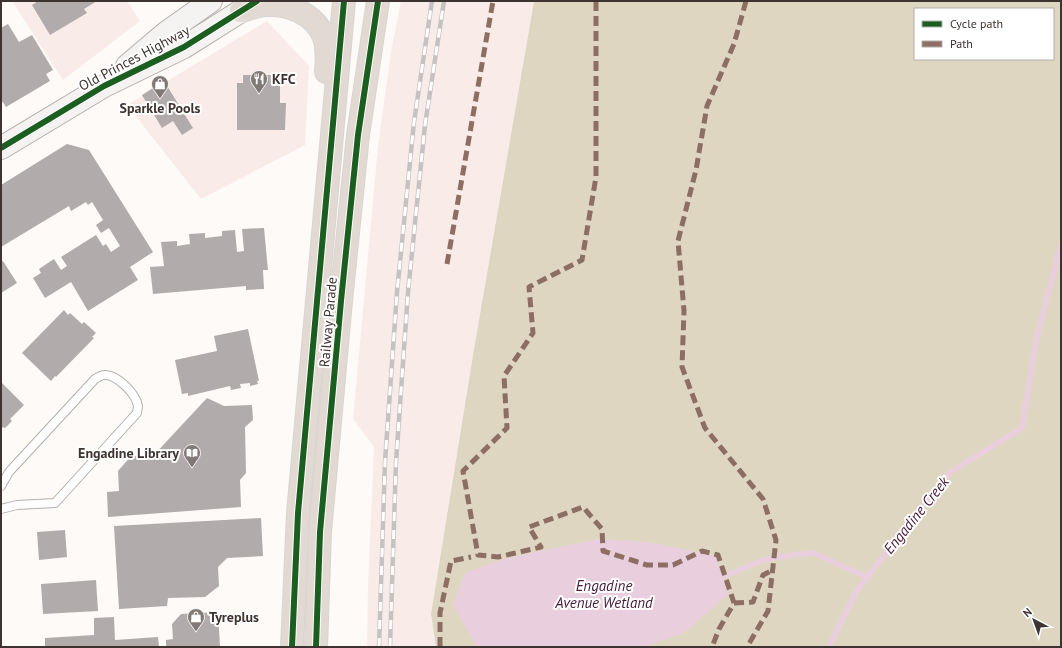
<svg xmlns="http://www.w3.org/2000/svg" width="1062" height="648" viewBox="0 0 1062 648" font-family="'PT Sans',sans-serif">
<rect width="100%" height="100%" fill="#fdfaf8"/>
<g fill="#f9ece8">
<polygon points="12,1 127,1 140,21 63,80"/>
<polygon points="401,1 534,1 474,349 431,614 436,647 367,647 368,584 374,447 353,419 378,146 391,52"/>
<polygon points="267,21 309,66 305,145 201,199 127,105"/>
</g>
<path fill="#dfd6c2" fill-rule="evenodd" d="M 534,1 L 1061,1 L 1061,647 L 436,647 L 431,614 L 474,349 ZM 915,9 L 1053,9 L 1053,59 L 915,59 Z"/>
<polygon fill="#e9cfdd" points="599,539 648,542 716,556 728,594 684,633 642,647 477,647 453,605 465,573 503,559"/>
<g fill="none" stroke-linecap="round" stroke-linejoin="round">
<g stroke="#e9cfdd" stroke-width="5.5">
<polyline points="723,577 763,560 792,555 813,553 867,577"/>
<polyline points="829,647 857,590 949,473 1022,428 1036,340 1061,244"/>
</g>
</g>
<g fill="#b2abac">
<polygon points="38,1 97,1 84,9 87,13 50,35 32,5"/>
<polygon points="8,24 19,42 32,35 53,70 46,74 50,81 6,107 3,102 1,103 1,28"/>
<polygon points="243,75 272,75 272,84 280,84 280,103 286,103 285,130 237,130 237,83 243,83"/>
<polygon points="164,81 193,128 182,135 173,121 162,128 142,95"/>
<polygon points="67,144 89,150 153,252 130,267 138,280 88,311 71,282 45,298 33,278 41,273 39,269 54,259 61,270 67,266 61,257 96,235 103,246 106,244 111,252 120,246 109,228 101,233 96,225 103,220 92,202 88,205 86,202 71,211 69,206 1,247 1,185"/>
<polygon points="264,228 268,270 263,270 264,289 246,290 246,286 153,294 150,267 164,266 161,242 177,241 177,246 190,244 189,234 205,233 205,238 222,236 222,231 235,230 237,252 244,251 242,229"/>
<polygon points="3,261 17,283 1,293 1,262"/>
<polygon points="64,310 68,315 70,313 82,324 84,322 96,333 92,337 94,338 56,377 55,376 51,381 22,353"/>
<polygon points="248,329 259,381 257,381 258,384 250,386 250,383 240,384 241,388 231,390 230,386 188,396 188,393 182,394 175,360 217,351 214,336"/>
<polygon points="1,382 24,405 10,419 12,421 5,428 3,427 1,429"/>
<polygon points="207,398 224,406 252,405 253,420 245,427 246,473 240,480 241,507 108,517 107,492 119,491 118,471 131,456 153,456"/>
<polygon points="261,518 263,556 227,558 218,567 219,586 205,597 168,598 167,606 119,609 114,526"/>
<polygon points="65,530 67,557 39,560 37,532"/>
<polygon points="96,580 98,611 43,614 41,584"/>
<polygon points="218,612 220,647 166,647 166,640 173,639 172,624 181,614"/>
<polygon points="114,617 115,640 158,637 159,647 45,647 45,638 94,635 94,618"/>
</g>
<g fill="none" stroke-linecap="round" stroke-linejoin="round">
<defs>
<path id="lane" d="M 1,486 L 9,472 L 95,379 C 97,378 101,375 104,375 C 117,374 136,394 138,406 C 138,407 137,412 137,413 L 55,503 L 17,505 L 1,509"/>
<g id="secondary">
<polyline points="127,66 167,32 211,1"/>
<polyline points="1,148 104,86 184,47 257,1"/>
</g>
<g id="highway">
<path d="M 241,11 C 249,9 258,5 266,5 C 289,4 313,13 323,35 C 328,46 327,60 326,72"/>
<polyline points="292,647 298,513 344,1"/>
<polyline points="316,647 320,532 341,301 358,135 378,1"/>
</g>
</defs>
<use href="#lane" stroke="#b5afad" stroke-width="10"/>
<use href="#secondary" stroke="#b5afad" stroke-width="24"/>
<use href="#highway" stroke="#d7d5d3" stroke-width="24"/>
<use href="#lane" stroke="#fffefe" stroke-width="8"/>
<use href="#secondary" stroke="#f5f3f1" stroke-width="22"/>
<use href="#highway" stroke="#e1d9d2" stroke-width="22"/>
<defs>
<g id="rail">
<polyline points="379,647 385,462 397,292 414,122 432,1"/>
<polyline points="390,647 396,462 408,292 425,125 444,1"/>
</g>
</defs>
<use href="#rail" stroke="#c4c3c2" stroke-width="4.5"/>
<use href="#rail" stroke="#fff" stroke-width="3" stroke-dasharray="9" stroke-linecap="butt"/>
<g stroke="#8d6e63" stroke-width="5" stroke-dasharray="10 5" stroke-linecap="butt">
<polyline points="596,1 596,177 582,260 529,287 533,333 504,376 507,428 463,471 478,555 498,557 541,547 529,527 583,507 602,529 603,551 647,565 673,565 702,551 718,555 734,603 719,629 712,647"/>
<polyline points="746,1 734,44 707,106 696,170 678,241 684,311 682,367 705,428 763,499 776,540 768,611 747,647"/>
<polyline points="447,264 493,1"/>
<polyline points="734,603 753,602 763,575 773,570"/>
<polyline points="440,647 440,613 451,561 471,557"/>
</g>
<defs>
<g id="cycleway">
<polyline points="1,148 104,86 184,47 257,1"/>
<polyline points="292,647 298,513 344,1"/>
<polyline points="316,647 320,532 341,301 358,135 378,1"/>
</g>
</defs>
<use href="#cycleway" stroke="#fff" stroke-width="8"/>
<use href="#cycleway" stroke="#1b5e20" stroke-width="6"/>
</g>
<defs>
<symbol id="restaurant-pin" viewBox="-11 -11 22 30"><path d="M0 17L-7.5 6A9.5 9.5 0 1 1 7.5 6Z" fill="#807976" stroke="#fff"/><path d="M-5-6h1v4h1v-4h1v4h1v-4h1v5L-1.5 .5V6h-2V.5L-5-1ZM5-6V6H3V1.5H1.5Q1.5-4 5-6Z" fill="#fff"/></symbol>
<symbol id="shop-pin" viewBox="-11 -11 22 30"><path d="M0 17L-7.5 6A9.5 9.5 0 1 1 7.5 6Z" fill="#807976" stroke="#fff"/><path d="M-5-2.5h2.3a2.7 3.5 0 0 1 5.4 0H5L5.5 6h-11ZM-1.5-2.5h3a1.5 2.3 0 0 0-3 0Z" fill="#fff"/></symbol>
<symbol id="library-pin" viewBox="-11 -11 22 30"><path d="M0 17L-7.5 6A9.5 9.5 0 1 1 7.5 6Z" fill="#807976" stroke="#fff"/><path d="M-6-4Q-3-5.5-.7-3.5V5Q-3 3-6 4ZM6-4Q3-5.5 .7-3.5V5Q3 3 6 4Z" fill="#fff"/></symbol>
</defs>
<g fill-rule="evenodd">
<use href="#restaurant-pin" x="249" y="69" width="20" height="27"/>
<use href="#shop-pin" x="150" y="74" width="20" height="27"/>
<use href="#library-pin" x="182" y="443" width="20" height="27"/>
<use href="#shop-pin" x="186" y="607" width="20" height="27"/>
</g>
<g text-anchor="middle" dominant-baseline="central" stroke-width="4" stroke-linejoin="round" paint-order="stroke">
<g font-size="14" fill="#3d3330" stroke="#fff">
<text transform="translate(134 58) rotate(-28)">Old Princes Highway</text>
<text transform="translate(328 322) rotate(-85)">Railway Parade</text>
</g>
<g font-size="14" font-weight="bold" fill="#3d3330" stroke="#fff" text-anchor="start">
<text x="272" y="79">KFC</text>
<text x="160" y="108" text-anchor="middle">Sparkle Pools</text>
<text x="179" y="453" text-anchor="end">Engadine Library</text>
<text x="209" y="617">Tyreplus</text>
</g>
<g font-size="15" font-style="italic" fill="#471a3a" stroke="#fff">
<text transform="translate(916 515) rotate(-51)">Engadine Creek</text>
<text x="604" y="585">Engadine<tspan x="604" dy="17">Avenue Wetland</tspan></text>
</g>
</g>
<rect width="1062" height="648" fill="none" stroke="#3d3330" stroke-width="4"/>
<rect x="914" y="8" width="140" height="52" fill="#ffffff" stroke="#b1adac"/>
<rect x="922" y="21" width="20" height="6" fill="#1b5e20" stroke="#b1adac"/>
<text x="950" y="28" font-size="12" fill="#3d3330">Cycle path</text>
<rect x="922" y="41" width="20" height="6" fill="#8d6e63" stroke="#b1adac"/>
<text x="950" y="48" font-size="12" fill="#3d3330">Path</text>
<g transform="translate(1034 620) rotate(319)" stroke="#ffffff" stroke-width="3" paint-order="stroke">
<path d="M0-3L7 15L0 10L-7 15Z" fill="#3d3330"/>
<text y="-6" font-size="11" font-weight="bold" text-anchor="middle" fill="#3d3330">N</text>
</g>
</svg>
